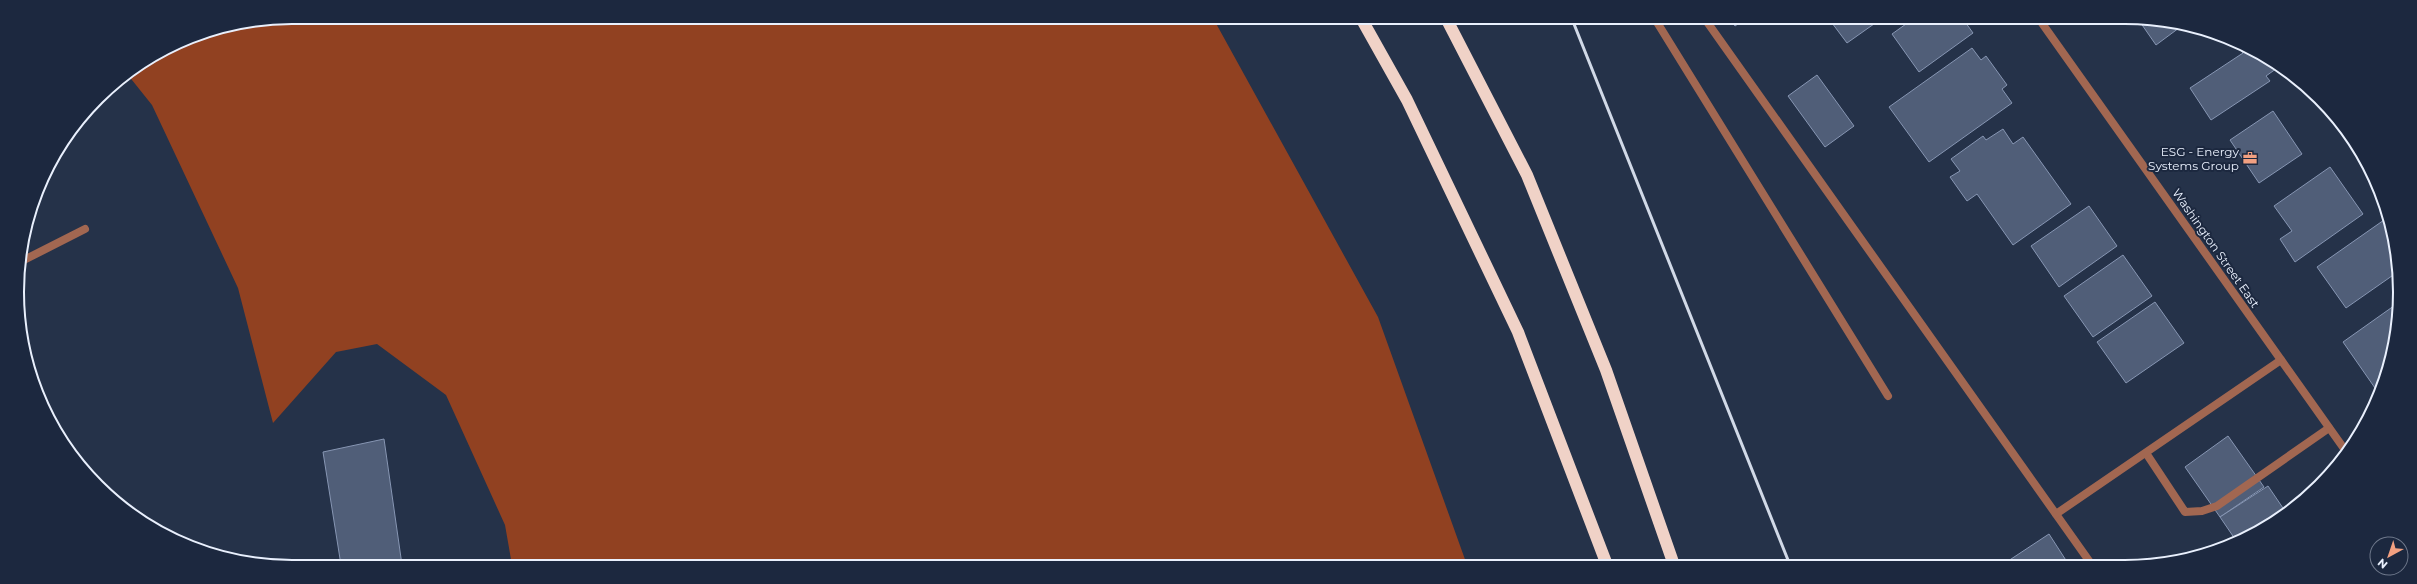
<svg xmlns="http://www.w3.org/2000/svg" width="2417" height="584" viewBox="0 0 2417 584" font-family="Montserrat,sans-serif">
<rect width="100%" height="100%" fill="#253249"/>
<polygon fill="#914121" points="292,17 1213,18 1378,317 1467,565 512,565 505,525 446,395 377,344 336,352 273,423 238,288 152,105 128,75 187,38 239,22"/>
<g fill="#505e78" stroke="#8796b3">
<polygon points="1730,19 1745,19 1735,26"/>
<polygon points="1829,19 1881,19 1847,43"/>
<polygon points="1913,19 1963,19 1973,33 1919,72 1892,34"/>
<polygon points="2138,19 2161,19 2183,25 2156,45"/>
<polygon points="2243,45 2263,54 2280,66 2266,76 2270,81 2211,120 2190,88 2243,53 2239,48"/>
<polygon points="1972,48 1981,60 1986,56 2007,85 2002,89 2012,103 1929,162 1889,107"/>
<polygon points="1817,75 1854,126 1825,147 1788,96"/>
<polygon points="2273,111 2302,154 2259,183 2230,140"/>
<polygon points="2003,129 2013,144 2023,137 2071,204 2013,245 1977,194 1967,201 1950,177 1960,171 1951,159 1983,136 1986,140"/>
<polygon points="2352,139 2372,171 2373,175 2350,141"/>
<polygon points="2330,167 2363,214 2295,262 2280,239 2292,231 2274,206"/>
<polygon points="2089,206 2117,246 2059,287 2031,246"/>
<polygon points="2384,220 2393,233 2399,271 2346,308 2317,267"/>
<polygon points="2123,255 2152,296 2093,337 2064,296"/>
<polygon points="2155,302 2184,343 2126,383 2097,342"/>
<polygon points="2398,303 2398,328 2381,384 2375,388 2343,342"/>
<polygon points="2228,436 2264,487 2220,517 2185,467"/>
<polygon points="384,439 402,565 341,565 323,452"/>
<polygon points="2268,486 2285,511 2246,539 2237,542 2220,517"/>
<polygon points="2049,534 2069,565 2002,565"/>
</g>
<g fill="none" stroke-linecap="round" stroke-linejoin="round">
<g stroke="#a26751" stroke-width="8">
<polyline points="1655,19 1888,396"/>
<polyline points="1705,19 2092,565"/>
<polyline points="20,262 85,229"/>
<polyline points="2146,453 2185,512 2202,511 2217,506 2329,428"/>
<polyline points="2056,514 2281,360"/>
</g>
<polyline stroke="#a26751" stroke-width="8" points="2039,19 2345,450"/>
<g stroke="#f0d2c7" stroke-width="12">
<polyline points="1361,18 1407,100 1518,332 1607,565"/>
<polyline points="1446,18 1527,175 1606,370 1674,565"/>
</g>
<polyline stroke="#d1d9e7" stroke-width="3" points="1572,19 1790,565"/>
</g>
<defs>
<symbol id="office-bare" viewBox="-9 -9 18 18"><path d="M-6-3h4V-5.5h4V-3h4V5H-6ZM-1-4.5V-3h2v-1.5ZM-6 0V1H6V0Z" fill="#f2a081" stroke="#1c283f" stroke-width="2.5" paint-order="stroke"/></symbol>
</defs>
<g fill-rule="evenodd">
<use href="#office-bare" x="2240" y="148" width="20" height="20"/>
</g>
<g text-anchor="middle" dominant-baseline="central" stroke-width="4" stroke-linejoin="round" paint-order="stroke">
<g font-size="12" fill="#e9f0fd" stroke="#1c283f" text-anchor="end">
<text x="2239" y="151">ESG - Energy<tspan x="2239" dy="14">Systems Group</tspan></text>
</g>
<g font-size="12" fill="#e9f0fd" stroke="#1c283f">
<text transform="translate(2216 248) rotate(55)">Washington Street East</text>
</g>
</g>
<path d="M0 0H2417V584H0ZM292 24H2125A268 268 0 0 1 2393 292V292A268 268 0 0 1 2125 560H292A268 268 0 0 1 24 292V292A268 268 0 0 1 292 24Z" fill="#1c283f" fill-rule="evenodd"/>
<path fill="none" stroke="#e9f0fd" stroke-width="2" d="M292 24H2125A268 268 0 0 1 2393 292V292A268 268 0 0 1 2125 560H292A268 268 0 0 1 24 292V292A268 268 0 0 1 292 24Z"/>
<g transform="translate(2389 556) rotate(220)"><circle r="19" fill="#1c283f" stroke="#6e788b"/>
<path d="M0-3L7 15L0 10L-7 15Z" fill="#f2a081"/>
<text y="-6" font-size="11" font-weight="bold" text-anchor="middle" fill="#e9f0fd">N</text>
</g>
</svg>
